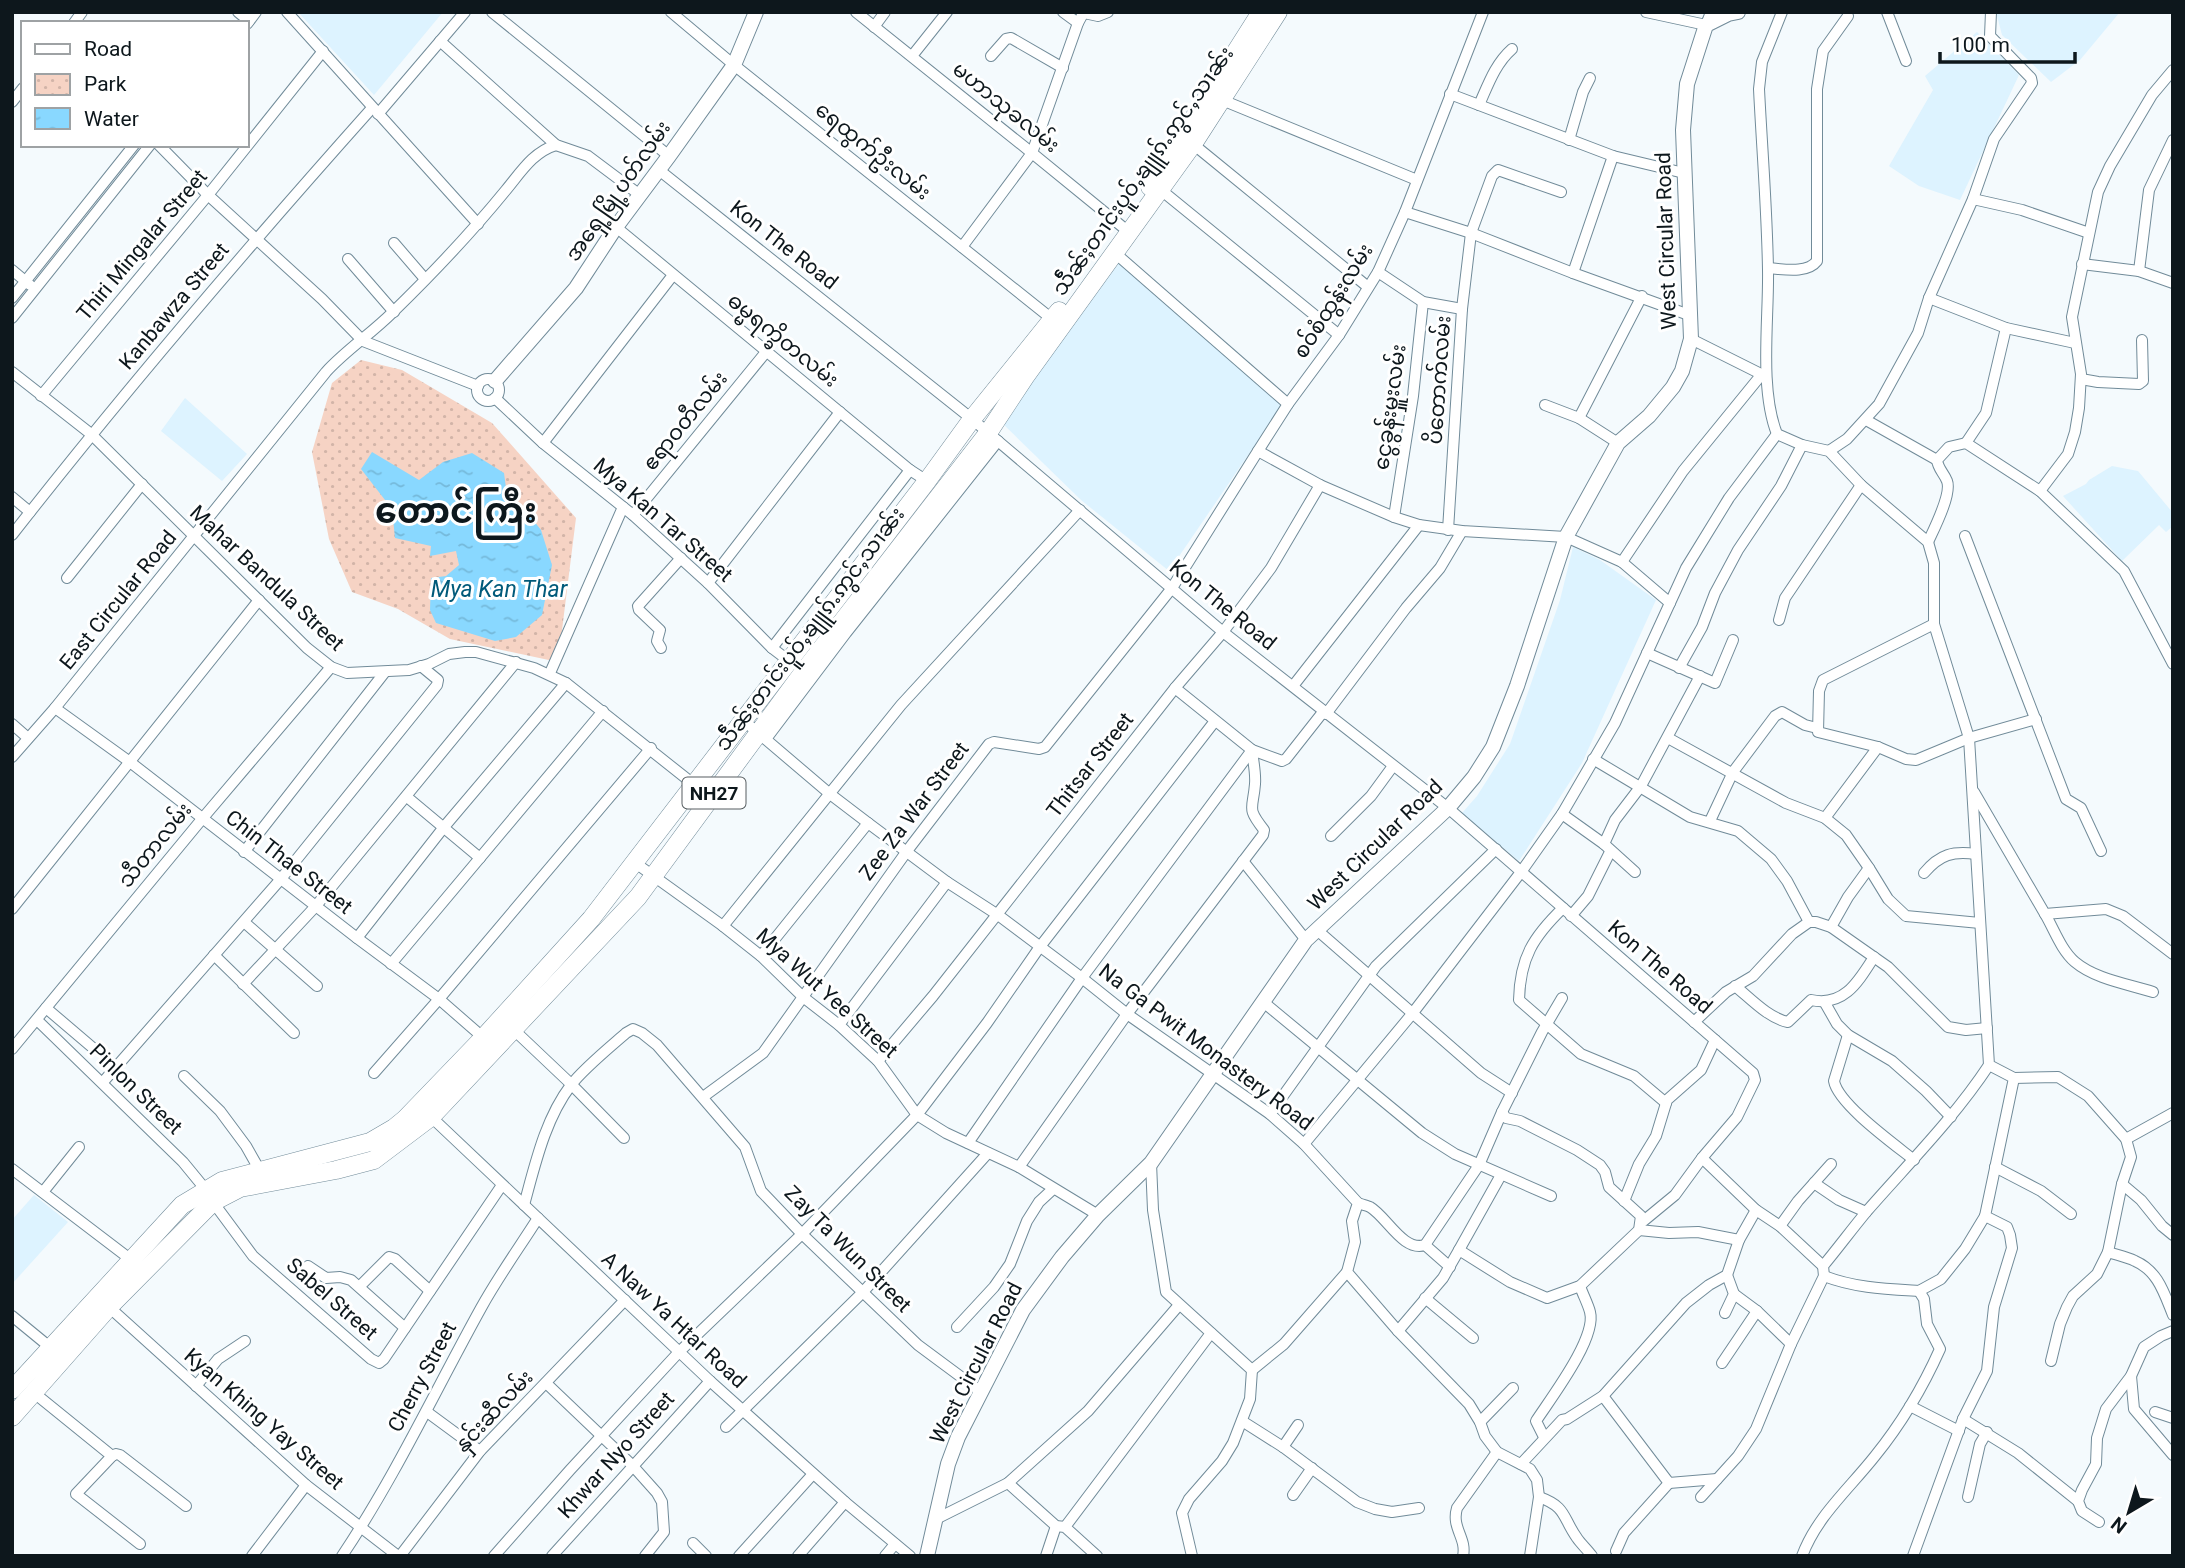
<svg xmlns="http://www.w3.org/2000/svg" width="2185" height="1568" viewBox="0 0 2185 1568" font-family="Roboto,'Noto Sans Myanmar',sans-serif">
<defs>
<pattern id="park-dots" width="8" height="8" patternUnits="userSpaceOnUse" patternTransform="scale(1.75)"><rect width="8" height="8" fill="#f6d3c4"/><path d="M2 2h.1M6 6h.1" fill="none" stroke="#d2b4a8" stroke-width="1.8" stroke-linecap="round"/></pattern>
<pattern id="water-ripples" width="26" height="14" patternUnits="userSpaceOnUse" patternTransform="scale(1.75)"><rect width="26" height="14" fill="#89d8ff"/><path d="M2 4q2-2 4 0t4 0M15 11q2-2 4 0t4 0" fill="none" stroke="#75b9da"/></pattern>
</defs>
<rect width="100%" height="100%" fill="#f4fafd"/>
<g fill="#ddf3ff">
<polygon points="298,12 443,12 374,95"/>
<polygon points="1996,12 2120,12 2080,60 2051,82 2002,35"/>
<polygon points="1977,32 2019,75 1960,200 1919,186 1889,166 1933,90 1925,76"/>
<polygon points="1119,263 1283,404 1169,571 1081,500 1001,422"/>
<polygon points="185,398 247,454 222,481 161,431"/>
<polygon points="2112,466 2138,471 2173,513 2173,526 2166,532 2159,525 2122,561 2063,496 2086,484 2089,480"/>
<polygon points="1573,547 1600,560 1656,600 1582,763 1519,861 1462,813 1477,796 1510,744 1560,600"/>
<polygon points="34,1195 68,1222 12,1284 12,1220"/>
</g>
<polygon fill="url(#park-dots)" points="361,360 402,370 492,423 576,518 558,662 450,639 398,609 352,592 329,539 312,452 332,383"/>
<polygon fill="url(#water-ripples)" points="372,452 419,480 443,462 472,453 504,473 508,503 526,511 541,530 552,565 542,615 516,637 495,641 436,623 430,610 431,578 446,576 459,565 456,551 430,556 431,546 395,538 392,509 361,469"/>
<g fill="none" stroke-linecap="round" stroke-linejoin="round">
<defs>
<g id="minor">
<polyline points="238,12 249,21"/>
<polyline points="287,12 478,224"/>
<polyline points="492,12 669,156"/>
<polyline points="671,12 734,65 1052,319"/>
<polyline points="856,12 1032,153 1130,233"/>
<polyline points="1063,12 1078,23"/>
<polyline points="1646,12 1706,25 1711,12"/>
<path d="M 1782,12 L 1762,62 L 1759,89 C 1762,149 1767,209 1768,270 C 1769,319 1759,388 1777,434 L 1802,445 L 1829,451 L 1861,485 L 1928,542 L 1934,563 L 1934,624 L 1969,738 L 1989,1065 L 2014,1078 L 1985,1216 L 2007,1227 L 2010,1235 L 2012,1248 L 1994,1307 L 1987,1371 L 1963,1419 L 1913,1556"/>
<polyline points="1887,12 1906,61"/>
<polyline points="1084,13 1098,16 1108,12"/>
<polyline points="74,23 82,12"/>
<polyline points="247,24 256,12"/>
<polyline points="874,27 885,12"/>
<polyline points="440,41 556,145 588,156 640,195"/>
<polyline points="912,56 947,12"/>
<polyline points="991,56 1006,39 1011,38 1063,68"/>
<polyline points="1450,94 1613,156 1684,173"/>
<polyline points="1222,100 1417,180"/>
<polyline points="12,102 23,88"/>
<path d="M 1479,105 C 1488,85 1495,64 1512,49"/>
<polyline points="378,114 465,12"/>
<polyline points="1569,140 1583,92 1590,78"/>
<polyline points="1193,144 1368,287"/>
<polyline points="159,145 208,195 322,299 363,341 478,386"/>
<polyline points="659,170 972,419 1223,632 1448,808 1753,1073 1755,1080 1737,1117 1702,1158 1675,1195 1641,1223"/>
<polyline points="1161,190 1339,335"/>
<polyline points="1973,199 2022,210 2089,233"/>
<polyline points="1405,212 1471,233 1573,273 1689,315"/>
<polyline points="616,227 910,470 927,481"/>
<polyline points="394,243 425,279"/>
<polyline points="962,247 1032,153 1078,23 1084,12"/>
<polyline points="1115,253 1288,404"/>
<polyline points="348,259 394,312"/>
<polyline points="2082,264 2139,271 2173,283"/>
<path d="M 1768,268 C 1783,269 1807,274 1817,261 L 1817,89 L 1823,51 L 1848,16"/>
<polyline points="12,270 30,285"/>
<polyline points="2139,271 2149,190 2173,140"/>
<polyline points="1378,272 1423,302 1462,309"/>
<polyline points="1573,273 1613,156"/>
<polyline points="12,298 134,145"/>
<polyline points="1929,298 2006,328 2075,343"/>
<polyline points="12,318 150,145"/>
<polyline points="1691,339 1765,376"/>
<polyline points="12,372 91,434 307,648 331,667 347,673 409,670 429,664 449,654 465,652 476,652 534,668 566,683 711,798"/>
<polyline points="2081,379 2098,382 2139,384 2143,381 2142,340"/>
<circle cx="488" cy="390" r="11"/>
<polyline points="41,396 208,195 323,51"/>
<polyline points="495,398 543,443 633,515 708,583 772,648 793,664"/>
<polyline points="1545,405 1579,418 1618,443"/>
<polyline points="1579,418 1642,296"/>
<polyline points="1866,420 1937,460"/>
<polyline points="543,443 673,275"/>
<polyline points="1966,443 1986,413 2006,328"/>
<polyline points="1258,451 1320,485 1394,517 1419,525 1462,531 1566,537 1622,562 1670,603"/>
<polyline points="1829,451 1847,439 1879,404 1918,333 1929,298 1973,199 1994,139 2032,83 2031,78 1990,36 1991,12"/>
<polyline points="2040,491 2068,454 2075,432 2079,408 2081,374 2072,317 2098,192 2110,166 2152,95 2173,70"/>
<polyline points="12,497 30,512"/>
<polyline points="633,515 766,352"/>
<polyline points="1394,517 1413,396 1423,302"/>
<polyline points="1448,530 1462,309 1471,233 1492,176 1498,170 1561,192"/>
<path d="M 12,535 C 127,388 248,247 372,108"/>
<polyline points="1965,536 2066,799 2081,808 2101,851"/>
<path d="M 1928,542 C 1934,529 1952,494 1947,481 C 1944,473 1938,469 1937,460 L 1949,447 L 1966,443 L 2040,491 L 2124,571 L 2173,664"/>
<polyline points="1622,562 1683,471 1762,374"/>
<polyline points="67,578 142,484"/>
<polyline points="708,583 840,412"/>
<polyline points="1779,620 1785,598 1861,485"/>
<polyline points="1934,624 1823,680 1819,691 1818,732 1878,747 1906,759 1916,760 1969,738 2036,719"/>
<polyline points="661,648 657,641 660,630 639,610 638,606 681,558"/>
<polyline points="772,648 910,470"/>
<polyline points="1647,653 1715,683 1733,640"/>
<polyline points="1679,668 1702,627 1715,593 1738,550 1781,486 1802,445"/>
<polyline points="550,673 623,507"/>
<polyline points="1293,686 1419,525"/>
<polyline points="1175,688 1252,750 1282,761 1286,759 1323,712"/>
<polyline points="55,708 130,762 357,938 439,999 486,1040"/>
<polyline points="1326,714 1406,608 1440,568 1462,531"/>
<polyline points="743,720 830,794 868,823 947,882 998,915 1082,978 1127,1014 1270,1114 1304,1144 1358,1203 1352,1221 1355,1242 1347,1272 1398,1331 1469,1404 1480,1422 1485,1436 1497,1452 1530,1469 1537,1480 1539,1497 1530,1556"/>
<polyline points="12,724 28,738"/>
<polyline points="1668,738 1786,803 1825,818 1846,835 1869,868 1888,899 1906,916 1980,923"/>
<polyline points="766,739 846,633 998,441"/>
<path d="M 12,757 L 55,708 L 326,372 C 346,350 371,334 393,312 C 433,273 471,233 506,190 C 521,172 533,152 556,145"/>
<polyline points="1593,759 1690,817 1738,831 1771,859 1787,881 1809,922"/>
<polyline points="1974,792 2045,914 2106,909 2123,916 2173,954"/>
<polyline points="407,797 480,858"/>
<polyline points="1562,814 1604,844 1635,872"/>
<polyline points="1825,818 1878,747"/>
<polyline points="1710,821 1733,772 1775,716 1782,712 1805,725 1817,728"/>
<polyline points="1331,836 1371,796 1393,766"/>
<polyline points="1604,844 1615,820 1641,786 1700,676"/>
<polyline points="244,852 385,672"/>
<polyline points="1243,861 1306,940"/>
<polyline points="634,862 723,926 761,956 803,997 839,1025 878,1061 917,1115 946,1133 1019,1167 1098,1215"/>
<path d="M 1924,873 C 1940,854 1953,851 1976,854"/>
<path d="M 1563,908 C 1533,937 1520,958 1519,1000 L 1581,1054 L 1634,1076 L 1666,1103"/>
<polyline points="12,909 259,600"/>
<path d="M 2045,914 C 2054,929 2061,950 2075,962 C 2095,979 2128,984 2153,992"/>
<polyline points="1571,916 1588,896 1610,852"/>
<polyline points="244,922 317,986"/>
<polyline points="723,926 901,705 1080,510"/>
<polyline points="1831,927 1848,897 1869,868"/>
<polyline points="1317,930 1481,1073 1512,1093"/>
<polyline points="357,938 444,827 566,683"/>
<polyline points="214,955 294,1033"/>
<polyline points="761,956 868,823"/>
<polyline points="391,964 603,711"/>
<polyline points="243,984 315,907 516,662"/>
<path d="M 1735,986 C 1750,998 1768,1018 1788,1022 L 1811,1000 C 1844,1007 1858,982 1874,957"/>
<polyline points="1262,1001 1422,1133 1455,1154 1551,1196"/>
<polyline points="1825,1003 1837,1024 1848,1035 1892,1061 1926,1091 1951,1117"/>
<polyline points="46,1008 93,1048"/>
<polyline points="37,1020 183,1162 206,1190 213,1202 253,1256 371,1359 379,1363 384,1359 502,1185"/>
<polyline points="1694,1022 1726,992 1753,976 1792,934 1809,922 1816,922 1831,927 1888,967 1948,1027 1966,1030 1987,1028"/>
<polyline points="839,1025 947,882"/>
<polyline points="514,1030 571,1084 624,1138"/>
<path d="M 1848,1035 L 1834,1081 C 1838,1104 1894,1144 1914,1160"/>
<polyline points="12,1049 202,819 331,667"/>
<polyline points="878,1061 933,996 1175,688 1223,632 1271,568 1320,485"/>
<polyline points="374,1073 439,999 651,748"/>
<polyline points="184,1076 220,1111 246,1146 259,1169"/>
<path d="M 2014,1078 L 2058,1077 L 2088,1096 L 2126,1139 L 2131,1157 L 2122,1184 L 2108,1252 C 2117,1255 2127,1257 2135,1261 C 2158,1271 2164,1293 2173,1315"/>
<polyline points="103,1082 280,880 437,685 438,680 421,666"/>
<polyline points="703,1097 763,1053 907,851 989,744 994,742 1039,749 1045,747 1172,588 1258,451 1288,404 1339,335 1378,272 1405,212 1483,12"/>
<polyline points="427,1113 710,1381 845,1502 910,1556"/>
<polyline points="1270,1114 1376,966 1496,849"/>
<polyline points="2126,1139 2173,1113"/>
<polyline points="968,1143 1082,978 1252,750"/>
<polyline points="1304,1144 1412,1014 1521,872 1562,814 1615,723 1686,568 1729,498 1777,434"/>
<polyline points="1702,1158 1756,1210 1780,1226 1823,1266"/>
<polyline points="1151,1163 1153,1210 1166,1292 1252,1370 1250,1399 1233,1443 1222,1461 1189,1499 1182,1513 1192,1556"/>
<path d="M 1019,1167 L 1127,1014 L 1263,835 L 1264,830 C 1246,807 1253,810 1255,784 C 1256,773 1253,761 1252,750"/>
<polyline points="1995,1167 2041,1191 2071,1214"/>
<polyline points="12,1169 134,1262"/>
<polyline points="1814,1183 1839,1200 1866,1212"/>
<polyline points="2122,1184 2141,1200 2162,1226 2173,1235"/>
<polyline points="43,1192 79,1147"/>
<polyline points="1624,1201 1639,1164 1656,1136 1667,1100 1701,1070 1715,1040"/>
<path d="M 1358,1203 C 1360,1204 1368,1206 1370,1207 C 1387,1217 1403,1252 1425,1245 L 1450,1267"/>
<path d="M 524,1205 C 535,1165 545,1119 571,1085 C 583,1069 610,1047 626,1033 L 633,1029 L 642,1033 L 657,1045 L 745,1147 L 761,1191 L 802,1234 L 918,1345 L 980,1391"/>
<polyline points="1780,1226 1798,1201 1831,1164"/>
<polyline points="1639,1230 1669,1233 1698,1232 1739,1240"/>
<polyline points="1425,1245 1479,1165 1502,1112 1542,1032 1562,998"/>
<polyline points="1459,1250 1501,1175"/>
<polyline points="308,1266 326,1278 340,1277 351,1280 405,1328"/>
<path d="M 1824,1276 C 1855,1288 1886,1289 1919,1291"/>
<polyline points="360,1286 389,1257 395,1259 430,1291"/>
<polyline points="1734,1294 1757,1311 1791,1344"/>
<polyline points="1425,1298 1473,1338"/>
<polyline points="109,1307 306,1485 398,1556"/>
<polyline points="1725,1313 1734,1294 1727,1275"/>
<polyline points="12,1316 51,1348"/>
<polyline points="957,1327 994,1287 1010,1264 1027,1221 1039,1202 1053,1189"/>
<polyline points="1398,1331 1443,1278 1459,1250 1510,1282 1547,1298 1580,1286 1639,1230 1641,1216 1609,1187 1605,1172 1600,1165 1577,1150 1520,1121 1506,1118 1502,1112"/>
<polyline points="2051,1361 2060,1324 2067,1307 2073,1296 2097,1274 2108,1252"/>
<polyline points="1722,1363 1757,1311"/>
<polyline points="1252,1370 1284,1344 1347,1272"/>
<polyline points="2131,1376 2134,1409 2173,1455"/>
<polyline points="546,1383 632,1465 657,1493 662,1502 664,1532 645,1556"/>
<polyline points="196,1386 218,1359 245,1341"/>
<polyline points="33,1392 112,1456 76,1494 140,1544"/>
<polyline points="1603,1396 1669,1483 1717,1479"/>
<polyline points="1910,1406 1959,1431"/>
<polyline points="427,1412 480,1451"/>
<polyline points="2155,1412 2173,1418"/>
<polyline points="1963,1419 2018,1453 2078,1501"/>
<polyline points="1242,1421 1283,1447 1357,1502 1375,1509 1392,1512 1419,1508"/>
<polyline points="1480,1422 1513,1388"/>
<polyline points="726,1427 863,1292 988,1153"/>
<path d="M 1544,1437 L 1536,1421 C 1551,1398 1597,1338 1590,1312 C 1588,1304 1583,1295 1580,1286"/>
<polyline points="1283,1447 1298,1425"/>
<polyline points="112,1456 116,1454 120,1455 186,1506"/>
<polyline points="1521,1464 1562,1420 1567,1419 1603,1396 1686,1303 1709,1285 1727,1275 1739,1240 1756,1210"/>
<polyline points="1008,1483 1056,1526 1065,1527 1097,1556"/>
<polyline points="1293,1495 1312,1468"/>
<path d="M 1539,1497 C 1567,1507 1562,1517 1577,1538 C 1581,1544 1587,1549 1592,1556"/>
<path d="M 1701,1497 L 1738,1456 L 1756,1429 L 1791,1344 L 1824,1276 L 1823,1266 C 1838,1248 1852,1229 1867,1211 C 1909,1163 1954,1118 1989,1065"/>
<polyline points="1968,1497 1980,1444 1987,1432"/>
<polyline points="936,1519 1008,1483 1088,1411 1179,1305"/>
<polyline points="2099,1522 2082,1511 2078,1501 2082,1490 2096,1464 2097,1438 2106,1409 2131,1376 2144,1347 2161,1336 2173,1331"/>
<polyline points="1065,1527 1211,1333"/>
<polyline points="693,1543 706,1556"/>
<polyline points="1616,1551 1624,1533 1669,1483"/>
<polyline points="252,1556 306,1485"/>
<path d="M 342,1556 C 395,1477 435,1391 481,1308 C 498,1277 519,1248 538,1218"/>
<polyline points="400,1556 480,1451 625,1300"/>
<polyline points="494,1556 570,1470 679,1352 802,1234 917,1115 987,1023 1039,948 1215,721"/>
<polyline points="552,1556 710,1381"/>
<polyline points="739,1556 813,1474"/>
<polyline points="798,1556 845,1502"/>
<polyline points="885,1556 895,1544"/>
<polyline points="1046,1556 1056,1526"/>
<path d="M 1463,1556 C 1467,1538 1451,1528 1457,1508 L 1497,1452"/>
<path d="M 1802,1556 C 1817,1516 1849,1489 1875,1456 C 1901,1424 1923,1387 1940,1349 L 1927,1324 L 1924,1299 L 1919,1291 L 1941,1279 L 1965,1249 L 1985,1216"/>
</g>
<g id="tertiary">
<polyline points="495,381 576,288 616,227 669,156 734,65 756,12"/>
<polyline points="927,1556 948,1464 958,1437 1023,1310 1062,1257 1098,1215 1151,1163 1306,940 1448,808 1474,777 1493,747 1517,686 1566,537 1618,443 1649,416 1673,387 1682,371 1691,339 1683,130 1687,84 1706,25 1728,14 1738,12"/>
</g>
<g id="trunk">
<polyline points="1150,187 1261,12"/>
<polyline points="12,1390 182,1205 222,1181 370,1142 394,1128 405,1119 484,1037 591,919 927,481 972,419 1059,311"/>
<polyline points="12,1417 109,1307 213,1202 240,1188 336,1170 374,1160 431,1117 638,897 804,671 988,433 1025,377 1193,144 1278,12"/>
</g>
</defs>
<use href="#minor" stroke="#718b99" stroke-width="12"/>
<use href="#tertiary" stroke="#718b99" stroke-width="16"/>
<use href="#trunk" stroke="#718b99" stroke-width="19"/>
<use href="#minor" stroke="#fff" stroke-width="10"/>
<use href="#tertiary" stroke="#fff" stroke-width="14"/>
<use href="#trunk" stroke="#fff" stroke-width="18"/>
</g>
<g text-anchor="middle" dominant-baseline="central" stroke-width="6" stroke-linejoin="round" paint-order="stroke">
<rect fill="#fff" stroke="#565d60" stroke-width="2" x="682.5" y="777.5" width="63" height="31" rx="5"/>
<g font-size="19" font-weight="bold" fill="#0d171c">
<text x="714" y="793">NH27</text>
</g>
<g font-size="21" fill="#0d171c" stroke="#fff">
<text transform="translate(1006 107) rotate(39)">မဟာသုခလမ်း</text>
<text transform="translate(873 151) rotate(39)">ရေထွက်ဦးလမ်း</text>
<text transform="translate(1143 171) rotate(-55)">သဵႅၼ်ႈတၢင်းပူဝ်ႇၶျူၵ်ႉဢွင်ႇသၢၼ်း</text>
<text transform="translate(618 191) rotate(-55)">အရှေ့မြို့ပတ်လမ်း</text>
<text transform="translate(1666 241) rotate(-92)">West Circular Road</text>
<text transform="translate(142 245) rotate(-50)">Thiri Mingalar Street</text>
<text transform="translate(784 245) rotate(38)">Kon The Road</text>
<text transform="translate(1333 301) rotate(-58)">စဝ်စံထွန်းလမ်း</text>
<text transform="translate(174 306) rotate(-50)">Kanbawza Street</text>
<text transform="translate(783 340) rotate(39)">ဓမ္မရက္ခိတလမ်း</text>
<text transform="translate(1439 380) rotate(-86)">ပိတောက်လမ်း</text>
<text transform="translate(1390 407) rotate(-82)">ငွေခွန်းမှူးလမ်း</text>
<text transform="translate(685 421) rotate(-51)">ဧရာဝတီလမ်း</text>
<text transform="translate(663 520) rotate(41)">Mya Kan Tar Street</text>
<text transform="translate(267 578) rotate(43)">Mahar Bandula Street</text>
<text transform="translate(118 600) rotate(-51)">East Circular Road</text>
<text transform="translate(1223 605) rotate(39)">Kon The Road</text>
<text transform="translate(810 629) rotate(-53)">သဵႅၼ်ႈတၢင်းပူဝ်ႇၶျူၵ်ႉဢွင်ႇသၢၼ်း</text>
<text transform="translate(1090 765) rotate(-52)">Thitsar Street</text>
<text transform="translate(914 811) rotate(-53)">Zee Za War Street</text>
<text transform="translate(155 845) rotate(-51)">သီတာလမ်း</text>
<text transform="translate(1375 845) rotate(-44)">West Circular Road</text>
<text transform="translate(289 862) rotate(38)">Chin Thae Street</text>
<text transform="translate(1660 967) rotate(41)">Kon The Road</text>
<text transform="translate(827 993) rotate(42)">Mya Wut Yee Street</text>
<text transform="translate(1206 1047) rotate(37)">Na Ga Pwit Monastery Road</text>
<text transform="translate(136 1089) rotate(44)">Pinlon Street</text>
<text transform="translate(848 1249) rotate(45)">Zay Ta Wun Street</text>
<text transform="translate(332 1299) rotate(41)">Sabel Street</text>
<text transform="translate(674 1320) rotate(43)">A Naw Ya Htar Road</text>
<text transform="translate(976 1363) rotate(-63)">West Circular Road</text>
<text transform="translate(422 1377) rotate(-62)">Cherry Street</text>
<text transform="translate(494 1411) rotate(-47)">နှင်းဆီလမ်း</text>
<text transform="translate(264 1419) rotate(41)">Kyan Khing Yay Street</text>
<text transform="translate(616 1455) rotate(-48)">Khwar Nyo Street</text>
</g>
<g font-size="23" font-style="italic" fill="#005a7a" stroke="#fff">
<text x="499" y="589">Mya Kan Thar</text>
</g>
<g font-size="35" font-weight="bold" fill="#0d171c" stroke="#fff">
<text x="456" y="511">တောင်ကြီး</text>
</g>
</g>
<rect width="2185" height="1568" fill="none" stroke="#0d171c" stroke-width="28"/>
<rect x="21" y="21" width="228" height="126" fill="#ffffff" stroke="#9ea2a4" stroke-width="2"/>
<rect x="35" y="44" width="35" height="10" fill="#ffffff" stroke="#9ea2a4" stroke-width="2"/>
<text x="84" y="56" font-size="21" fill="#0d171c">Road</text>
<rect x="35" y="74" width="35" height="21" fill="url(#park-dots)" stroke="#9ea2a4" stroke-width="2"/>
<text x="84" y="91" font-size="21" fill="#0d171c">Park</text>
<rect x="35" y="108" width="35" height="21" fill="url(#water-ripples)" stroke="#9ea2a4" stroke-width="2"/>
<text x="84" y="126" font-size="21" fill="#0d171c">Water</text>
<g transform="translate(2129 1512) rotate(218)" stroke="#ffffff" stroke-width="5" paint-order="stroke">
<path d="M0-5L12 26L0 18L-12 26Z" fill="#0d171c"/>
<text y="-10" font-size="19" font-weight="bold" text-anchor="middle" fill="#0d171c">N</text>
</g>
<path d="M1940 52v10h135v-10" fill="none" stroke="#0d171c" stroke-width="3.5"/>
<text x="1951" y="52" font-size="21" fill="#0d171c" stroke="#ffffff" stroke-width="5" paint-order="stroke">100 m</text>
</svg>
